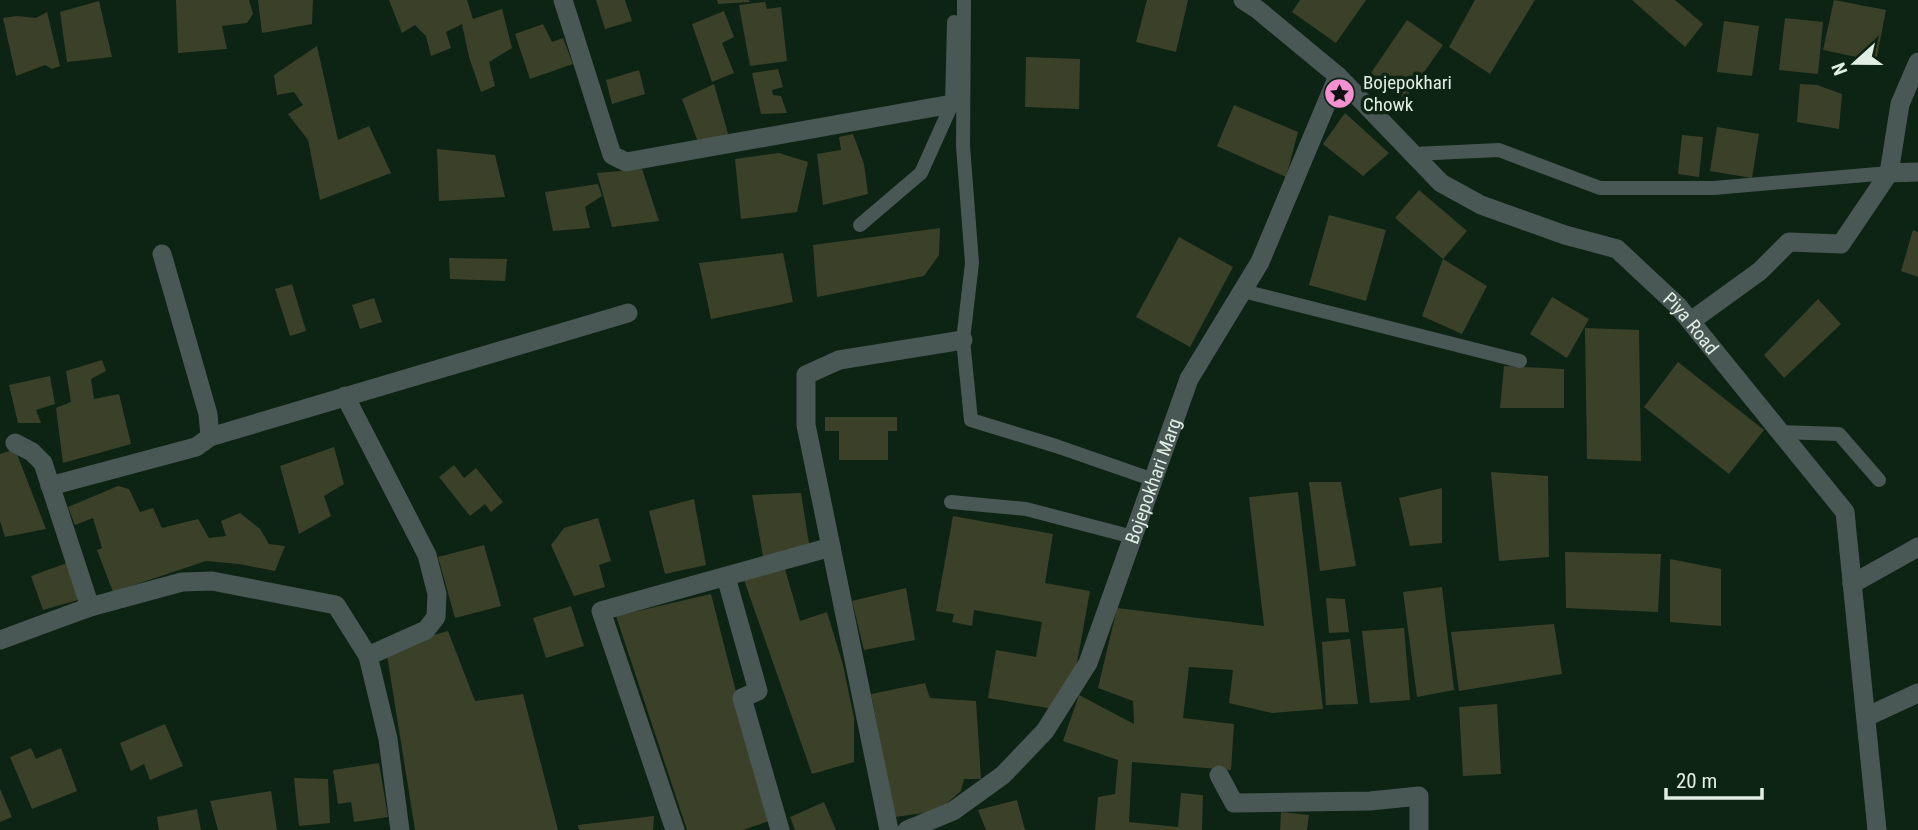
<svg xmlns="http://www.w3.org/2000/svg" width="1918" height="830" viewBox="0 0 1918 830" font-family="'Roboto Condensed',sans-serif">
<rect width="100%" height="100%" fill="#0d2314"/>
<g fill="#3b4128">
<polygon points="176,0 249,0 253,14 247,23 222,26 227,49 178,53"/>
<polygon points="258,0 313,0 312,24 262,33"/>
<polygon points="389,0 467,0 473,19 502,9 512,48 489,62 495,86 481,92 469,57 462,24 446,32 451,48 431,56 426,36 415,25 402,33"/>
<polygon points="596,0 625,0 632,21 605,29"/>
<polygon points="717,0 749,0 750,2 718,4"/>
<polygon points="1147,0 1188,0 1176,52 1136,42"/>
<polygon points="1300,0 1366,0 1336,43 1292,12"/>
<polygon points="1475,0 1535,0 1490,74 1449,47"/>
<polygon points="1632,0 1675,0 1703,24 1685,47"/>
<polygon points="1834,0 1886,10 1876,61 1823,50"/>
<polygon points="99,1 112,57 67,62 60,12"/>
<polygon points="765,2 767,9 781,7 787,61 750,66 739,5"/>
<polygon points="724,11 734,37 722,43 734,73 712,82 692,24"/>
<polygon points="47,12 60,66 52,69 45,65 16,76 3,18 16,16 36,18"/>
<polygon points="1785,18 1823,22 1818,74 1779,70"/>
<polygon points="1407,20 1443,45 1405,99 1371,73"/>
<polygon points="1724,21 1759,26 1752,76 1717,72"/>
<polygon points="543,24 552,42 563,38 573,64 530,79 515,34"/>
<polygon points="317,46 338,140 369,126 391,173 320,200 308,140 288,114 303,105 294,92 277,95 274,75"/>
<polygon points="1026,57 1080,59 1079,109 1025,107"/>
<polygon points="778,69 783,87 772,90 773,95 781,96 787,113 761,114 752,73"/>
<polygon points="639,70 645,94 612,104 606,80"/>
<polygon points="714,84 729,137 699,145 682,99"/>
<polygon points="1800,84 1817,85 1842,94 1839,129 1797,122"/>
<polygon points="1234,105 1298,132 1286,177 1217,146"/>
<polygon points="1345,113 1389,153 1363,176 1323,144"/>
<polygon points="1717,127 1759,134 1752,178 1710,171"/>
<polygon points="853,134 864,164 868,194 823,205 817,154 841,150 839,137"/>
<polygon points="1682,135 1703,137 1699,177 1678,174"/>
<polygon points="437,149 495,155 505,197 439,201"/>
<polygon points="779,153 808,162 797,212 741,219 735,159"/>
<polygon points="642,169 659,221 612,227 597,173"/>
<polygon points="598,184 602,196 585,207 590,228 553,231 545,192"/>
<polygon points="1419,190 1467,231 1443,259 1395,218"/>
<polygon points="1329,215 1386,230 1366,301 1309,285"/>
<polygon points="940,228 939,255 924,276 817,297 813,245"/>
<polygon points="1913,230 1918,232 1918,277 1901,271"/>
<polygon points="1179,237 1233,267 1190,347 1136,317"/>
<polygon points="783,253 793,302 711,319 699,263"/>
<polygon points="449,258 507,259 505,281 450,279"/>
<polygon points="1443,259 1487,286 1462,334 1422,316"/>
<polygon points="292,284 306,331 290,336 275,289"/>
<polygon points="1552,297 1589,319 1567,358 1530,334"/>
<polygon points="374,298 382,322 360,329 352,305"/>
<polygon points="1818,299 1841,324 1784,378 1764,355"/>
<polygon points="1585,328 1639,330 1641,461 1587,459"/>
<polygon points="102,360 106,371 91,379 94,399 119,394 131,444 63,463 56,408 71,402 66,371"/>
<polygon points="1678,362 1764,430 1729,474 1644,407"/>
<polygon points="1504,366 1564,369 1564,408 1500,408"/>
<polygon points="50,376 55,404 36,410 41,423 18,423 9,385"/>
<polygon points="825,417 897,417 897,431 888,431 888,460 839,460 839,431 825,431"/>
<polygon points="334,447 344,484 324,496 331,516 299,534 280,466"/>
<polygon points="15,449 46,529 5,537 0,521 0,454"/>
<polygon points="454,465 464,478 476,468 503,502 491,512 485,504 470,516 439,477"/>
<polygon points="1491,472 1548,476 1549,557 1499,561"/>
<polygon points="1309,482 1341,482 1356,566 1320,571"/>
<polygon points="118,486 129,489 140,512 153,508 162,528 198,519 209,538 226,536 221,521 240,513 260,529 269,544 285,546 275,571 239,564 206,561 113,592 97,550 102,548 93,518 75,525 68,507"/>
<polygon points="1442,488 1442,543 1410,546 1399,498"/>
<polygon points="1298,492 1323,709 1272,713 1229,703 1233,670 1189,667 1183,718 1234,724 1231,770 1132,762 1129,822 1178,827 1181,793 1203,795 1202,830 1095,830 1098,797 1115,794 1118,760 1063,741 1079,695 1134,724 1133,701 1098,688 1117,608 1264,626 1249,497"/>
<polygon points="801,493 810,550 763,556 752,495"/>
<polygon points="694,499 706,565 665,574 649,511"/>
<polygon points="953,516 1053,534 1045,583 1090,591 1076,668 1054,709 988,698 996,650 1036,657 1042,622 974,610 972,626 952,622 954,614 936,611"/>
<polygon points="598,518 611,561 599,565 605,587 574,596 551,545 564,528"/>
<polygon points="484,545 501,606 455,618 438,557"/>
<polygon points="1565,552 1661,554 1658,612 1566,608"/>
<polygon points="1670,559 1721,569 1721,626 1670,622"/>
<polygon points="67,563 78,600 43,610 31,576"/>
<polygon points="785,569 800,621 827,612 843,665 854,718 854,762 812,774 744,580"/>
<polygon points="1442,587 1454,690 1417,697 1403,592"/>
<polygon points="906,588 915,640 864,650 852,601"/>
<polygon points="711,594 769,821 743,830 687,830 616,616"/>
<polygon points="1326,598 1345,599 1349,632 1329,633"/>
<polygon points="571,606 584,646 546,658 533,618"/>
<polygon points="1554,624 1562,674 1459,691 1451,632"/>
<polygon points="1404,628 1410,700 1370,703 1362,631"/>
<polygon points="448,631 475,701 523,694 558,830 415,830 386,649"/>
<polygon points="1350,639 1358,704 1326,705 1322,642"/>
<polygon points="925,683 930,698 976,701 981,779 964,779 961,791 938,811 895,817 871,694"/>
<polygon points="1497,704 1501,774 1463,776 1459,707"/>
<polygon points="165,724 183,766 150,780 144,764 131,771 120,743"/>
<polygon points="31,748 36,759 61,748 77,791 32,809 10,757"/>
<polygon points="379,763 388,817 354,822 351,802 338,804 333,770"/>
<polygon points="294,778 328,779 330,823 299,826"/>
<polygon points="0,789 12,817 0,822"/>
<polygon points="271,791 277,830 218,830 210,801"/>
<polygon points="1017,800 1025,830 986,830 978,810"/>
<polygon points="824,802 836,830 795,830 790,817"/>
<polygon points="197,809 201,830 159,830 157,817"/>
<polygon points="1281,812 1309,815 1307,830 1280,830"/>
<polygon points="654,816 653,830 579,830 578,825"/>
</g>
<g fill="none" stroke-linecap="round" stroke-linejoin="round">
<g stroke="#495755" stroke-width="14">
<polyline points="964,0 963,146 972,263 963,340 971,420 1056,446 1154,480"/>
<polyline points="1413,154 1499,150 1600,188 1714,188 1889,173"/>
<polyline points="860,225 921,173 952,104 954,22"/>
<polyline points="1243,291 1520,361"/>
<polyline points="1780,432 1839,434 1879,480"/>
<polyline points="951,502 1026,509 1133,537"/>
</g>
<g stroke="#495755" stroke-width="19">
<polyline points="563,0 612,155 626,162 952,104"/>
<path id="s1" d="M 1243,0 L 1257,9 L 1338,76 L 1441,183 L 1481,205 L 1565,235 L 1617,249 L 1678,306 L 1845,512 L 1877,830"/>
<polyline points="1889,173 1918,172"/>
<polyline points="1691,321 1760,271 1789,242 1841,244 1889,173 1900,104 1918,62"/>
<polyline points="345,396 427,555 437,594 436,617 426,630 368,656"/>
<polyline points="210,437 628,313"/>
<polyline points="15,443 32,452 43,463 90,607"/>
<polyline points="50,486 196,447 210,437 208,414 162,254"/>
<polyline points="726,577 758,691 742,698 780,830"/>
<polyline points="1852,584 1918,547"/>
<polyline points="0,640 90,607 182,582 212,581 336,605 368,656 388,739 400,830"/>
<polyline points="1866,717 1918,693"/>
<polyline points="1219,775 1234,803 1370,801 1419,796 1419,830"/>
<polyline points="675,830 601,611 831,547"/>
<polyline points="889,830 806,425 806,375 839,360 963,340"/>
<path id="s2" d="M 907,830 L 953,811 L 1003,775 L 1045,731 L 1088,663 L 1189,379 L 1260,262 L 1338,76"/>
</g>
</g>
<defs>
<symbol id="sight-disc" viewBox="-11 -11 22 22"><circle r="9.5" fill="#f590d1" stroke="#0d2314"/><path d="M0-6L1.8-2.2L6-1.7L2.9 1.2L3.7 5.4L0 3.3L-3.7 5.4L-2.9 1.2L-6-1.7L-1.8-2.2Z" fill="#111"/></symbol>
</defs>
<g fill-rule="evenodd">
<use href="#sight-disc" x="1322" y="76" width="35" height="35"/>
</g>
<g text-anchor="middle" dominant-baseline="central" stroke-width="7" stroke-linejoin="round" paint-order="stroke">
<g font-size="19" fill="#e1eee4" stroke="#0d2314" text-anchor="start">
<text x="1363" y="82">Bojepokhari<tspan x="1363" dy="22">Chowk</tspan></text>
</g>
<g font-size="19" fill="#e1eee4" stroke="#0d2314">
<text stroke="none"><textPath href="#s1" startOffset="564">Piya Road</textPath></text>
<text stroke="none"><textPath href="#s2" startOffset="446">Bojepokhari Marg</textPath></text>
</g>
</g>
<g transform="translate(1855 63) rotate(249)" stroke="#0d2314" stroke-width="5" paint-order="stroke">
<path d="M0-5L12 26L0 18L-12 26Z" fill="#e1eee4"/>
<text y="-10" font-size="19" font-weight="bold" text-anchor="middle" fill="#e1eee4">N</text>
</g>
<path d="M1666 788v10h96v-10" fill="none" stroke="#e1eee4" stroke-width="3.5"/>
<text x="1676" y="788" font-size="21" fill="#e1eee4" stroke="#0d2314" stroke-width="5" paint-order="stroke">20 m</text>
</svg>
